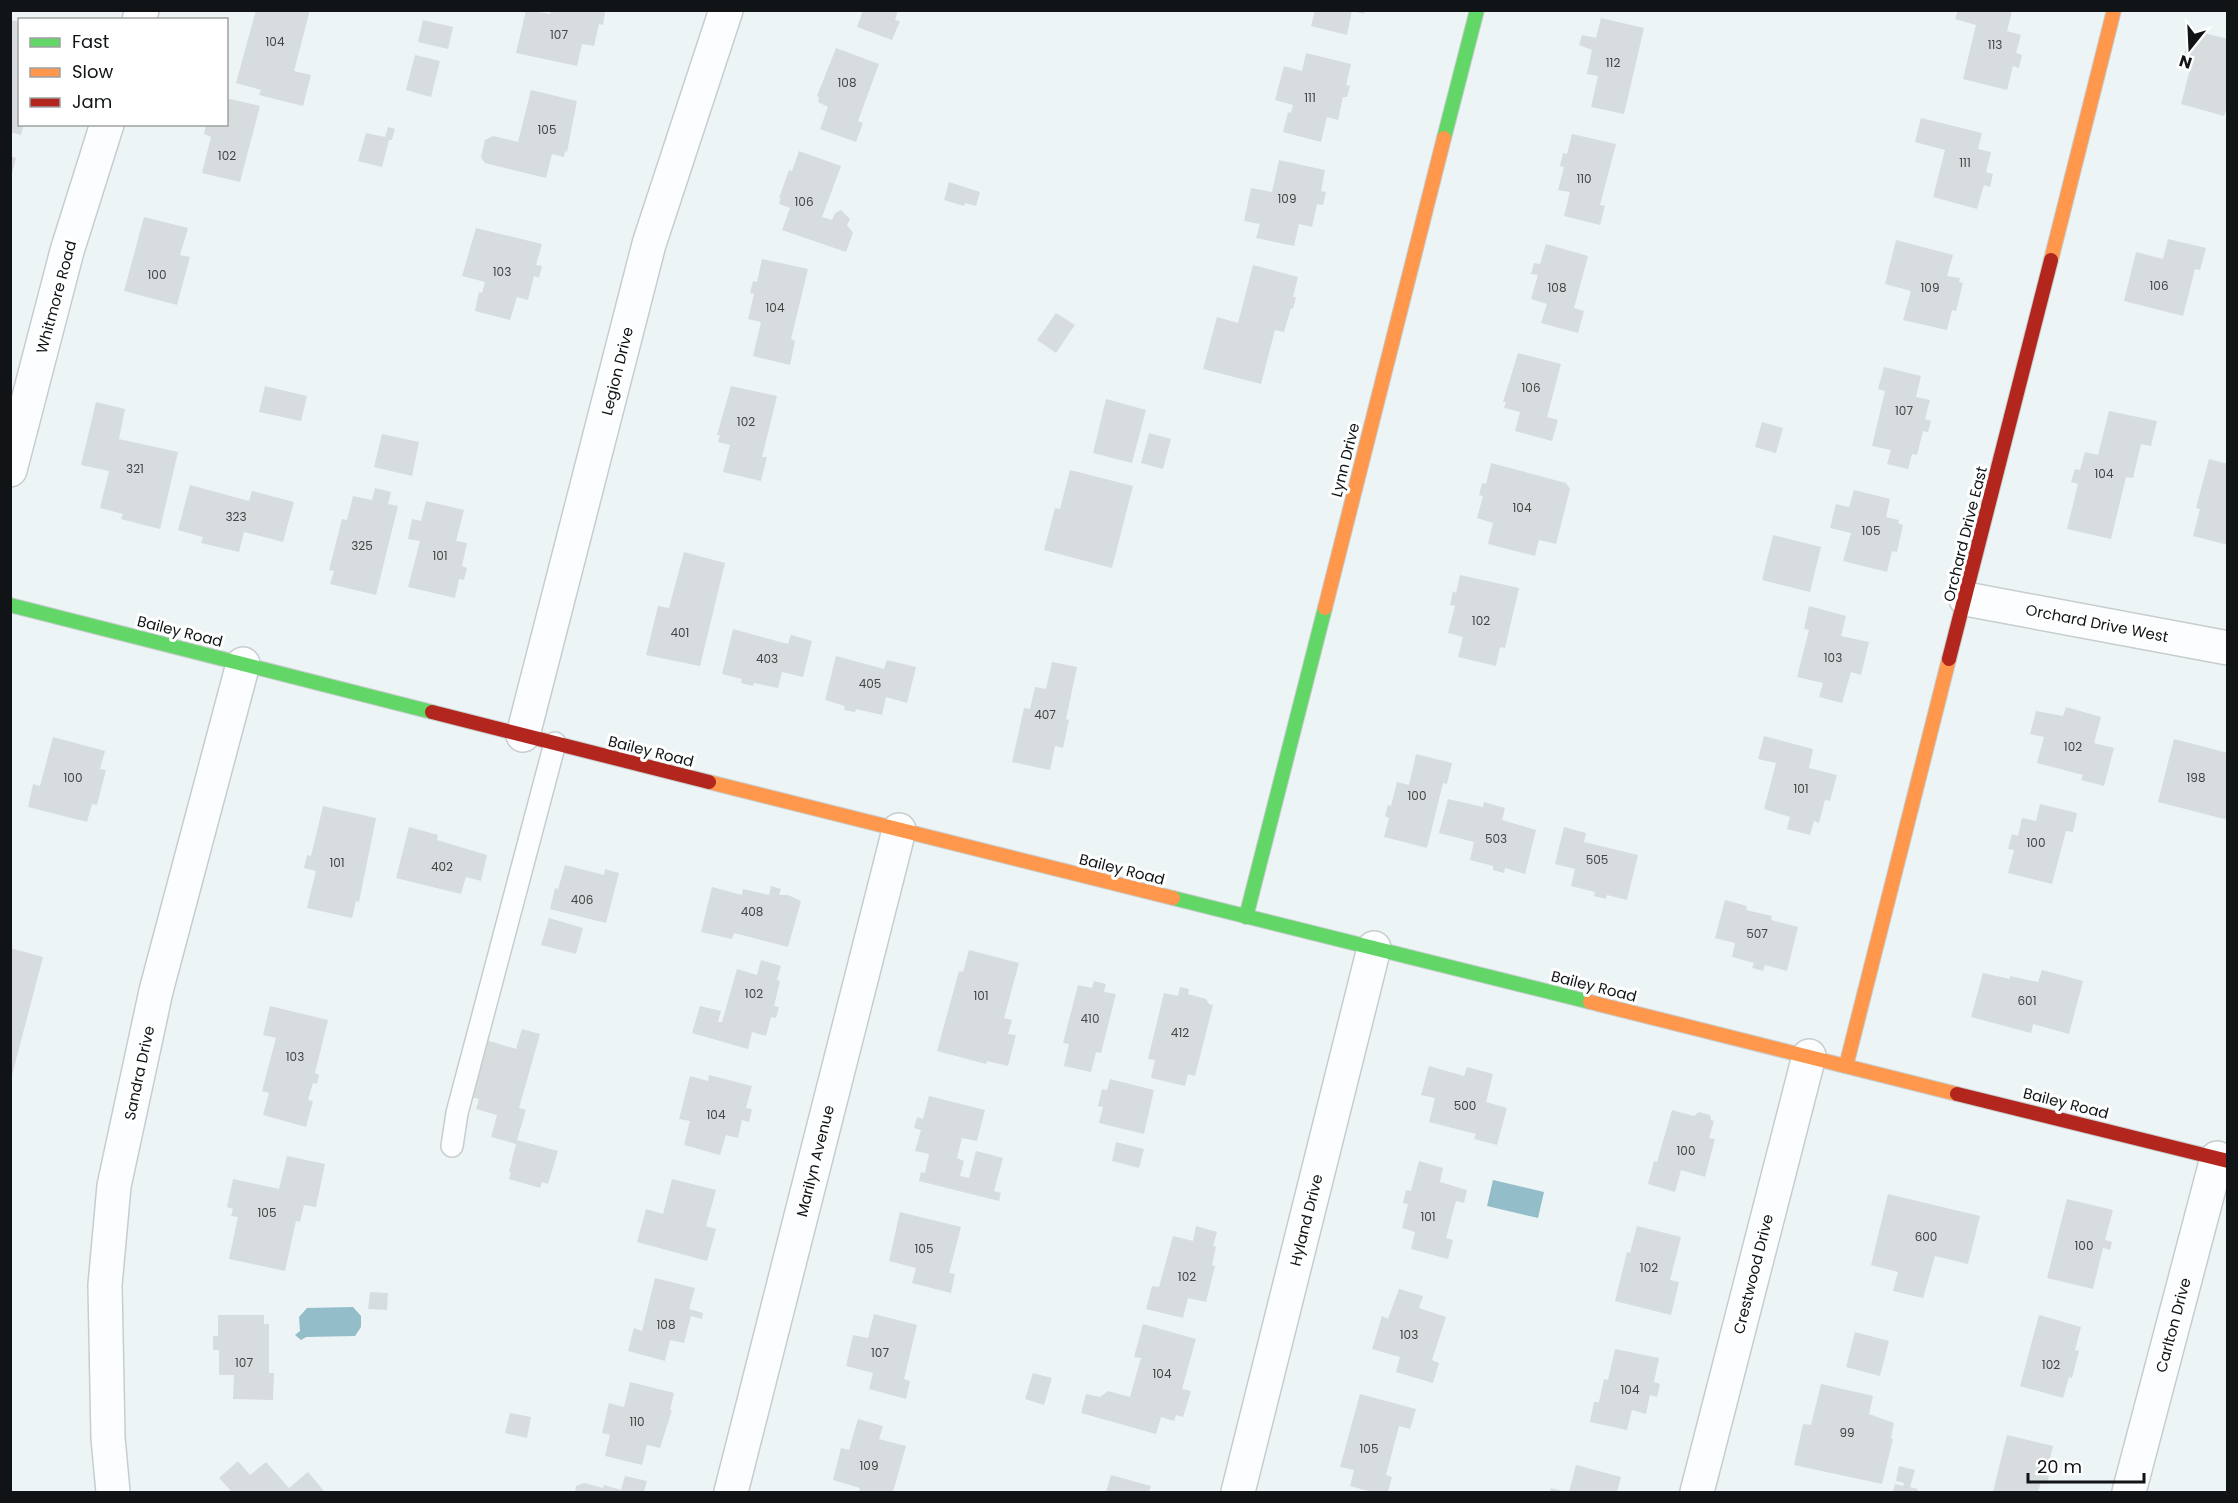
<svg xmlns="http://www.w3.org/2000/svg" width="2238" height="1503" viewBox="0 0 2238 1503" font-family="Poppins,sans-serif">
<rect width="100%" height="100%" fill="#ecf4f6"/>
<g fill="#92bdc9">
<polygon points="1493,1180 1544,1192 1538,1218 1487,1206"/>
<polygon points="353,1307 361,1316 361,1327 355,1336 306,1337 301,1340 295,1335 300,1331 299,1317 307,1308"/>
</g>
<g fill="#d7ddde">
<polygon points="256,10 310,10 294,71 311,75 303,106 259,95 261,90 236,83"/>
<polygon points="526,10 550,14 551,10 603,10 605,13 603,25 599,24 594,46 582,44 577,66 516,53"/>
<polygon points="863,10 898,10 895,20 900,21 892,40 857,27"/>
<polygon points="1315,10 1365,10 1364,14 1352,11 1347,35 1311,26"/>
<polygon points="1958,10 2012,11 2007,31 2021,35 2016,53 2022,55 2019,68 2013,66 2007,90 1963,79 1976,25 1955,19"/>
<polygon points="1601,18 1644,28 1624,114 1591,107 1598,76 1587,74 1592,50 1579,45 1582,35 1596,38"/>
<polygon points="10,20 20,22 20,124 24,124 21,135 10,132"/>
<polygon points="423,20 453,27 448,49 418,42"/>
<polygon points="2191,30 2228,39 2228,104 2224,116 2181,104 2191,65 2182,62"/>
<polygon points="836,48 879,64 858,121 863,123 856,142 820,129 828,107 818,102 819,97 817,96"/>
<polygon points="1306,53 1351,64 1346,85 1350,86 1347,97 1343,97 1338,120 1327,117 1321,142 1283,132 1288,112 1291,113 1293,105 1275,100 1284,66 1302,71"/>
<polygon points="415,55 440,61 431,97 406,90"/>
<polygon points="531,90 577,101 567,152 565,151 564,157 552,154 546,178 485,163 481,157 485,140 493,136 518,142"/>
<polygon points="226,98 260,106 240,182 202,173 211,137 204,134 206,124 226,124"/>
<polygon points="1921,118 1982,133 1978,149 1991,152 1986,172 1993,174 1990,187 1984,185 1977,209 1933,197 1945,150 1915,142"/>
<polygon points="388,127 395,129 392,140 389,140 382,167 358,161 366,133 385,137"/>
<polygon points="1572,134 1616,144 1600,205 1605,206 1600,225 1564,216 1570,192 1558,190 1564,167 1560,166 1563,153 1567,154"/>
<polygon points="799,151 841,166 822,217 832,220 835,213 841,210 850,219 847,225 853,233 846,252 782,230 790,208 779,204 781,198 779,198 789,170 792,171"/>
<polygon points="10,156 16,158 11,177 10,177"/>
<polygon points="1279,160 1325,170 1321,191 1326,192 1323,205 1317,204 1312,227 1299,224 1294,246 1256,238 1260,224 1244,221 1251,188 1272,192"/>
<polygon points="949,182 980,192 976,206 965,203 964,206 944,200"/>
<polygon points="144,217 188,228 180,255 190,257 177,305 124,291"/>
<polygon points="476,228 542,244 536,265 542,266 539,278 534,276 528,300 517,297 510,320 475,311 479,292 482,293 485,282 462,276"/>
<polygon points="2168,239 2206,248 2200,270 2195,269 2183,316 2124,301 2136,252 2163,259"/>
<polygon points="1896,240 1953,255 1947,276 1960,278 1959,282 1963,283 1956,311 1952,310 1947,330 1903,320 1911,291 1885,284"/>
<polygon points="1546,244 1588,256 1574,308 1584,311 1578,333 1541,323 1547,304 1531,299 1538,275 1531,274 1534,263 1540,264"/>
<polygon points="762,259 808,269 791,339 795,341 790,365 753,356 761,322 748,319 754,294 750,293 753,281 757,282"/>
<polygon points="1253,265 1298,277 1293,297 1296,297 1293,309 1291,308 1284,332 1275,330 1261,384 1203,369 1217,317 1238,323"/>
<polygon points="1056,313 1075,325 1056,353 1037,340"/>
<polygon points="1518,353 1561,364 1547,417 1558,420 1552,441 1515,431 1520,412 1504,408 1506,402 1503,402"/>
<polygon points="1884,367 1921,376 1916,397 1930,400 1925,419 1931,421 1928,432 1923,431 1917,455 1912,454 1908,469 1887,464 1891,450 1872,446 1885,391 1878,389"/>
<polygon points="265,386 307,396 301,421 259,412"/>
<polygon points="731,386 777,396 762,457 767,457 761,481 723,472 730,445 718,442 720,435 717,435"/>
<polygon points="1106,399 1146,410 1132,463 1093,453"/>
<polygon points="96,402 125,409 119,439 178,452 160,529 121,519 123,514 100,508 109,471 81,465"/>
<polygon points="2109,411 2157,421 2151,446 2141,444 2133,478 2126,477 2111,539 2067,529 2078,484 2071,482 2075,469 2080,470 2085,452 2098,455"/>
<polygon points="1762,422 1783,428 1776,453 1755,447"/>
<polygon points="1149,433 1171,439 1163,469 1141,463"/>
<polygon points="382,434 419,442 412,476 374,467"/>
<polygon points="2209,459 2228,464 2228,545 2193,536 2200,509 2196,508"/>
<polygon points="1491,463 1566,483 1570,489 1556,544 1539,540 1535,556 1488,544 1493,523 1477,518 1483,496 1479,495 1482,483 1486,484"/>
<polygon points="1070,470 1133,486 1112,568 1044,550 1055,508 1060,509"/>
<polygon points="190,485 249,501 252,491 294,502 283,542 244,532 239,552 201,543 203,537 178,530"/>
<polygon points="375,488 391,492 388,504 398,506 376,595 330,584 334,571 329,570 342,519 347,520 353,496 372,500"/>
<polygon points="1854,490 1890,499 1886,517 1899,520 1898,523 1903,525 1897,552 1892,551 1887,572 1843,561 1851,533 1830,528 1836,504 1849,507"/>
<polygon points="426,501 464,510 456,541 467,543 462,566 467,568 464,580 459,579 455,598 408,587 420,541 408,539 412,519 421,521"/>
<polygon points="1773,535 1821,547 1810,592 1762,580"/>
<polygon points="684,552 725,563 700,666 646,655 658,606 669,608"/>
<polygon points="1460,575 1519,588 1505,648 1500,647 1496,666 1458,657 1463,637 1448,633 1455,606 1450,605 1453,591 1456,593"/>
<polygon points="1809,606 1846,616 1841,636 1869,642 1861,675 1851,672 1842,703 1819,697 1823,683 1797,677 1809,630 1804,629"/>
<polygon points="733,629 788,644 791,635 812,641 803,677 782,672 778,688 754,683 753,686 741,683 742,679 722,674"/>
<polygon points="836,656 884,669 887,660 916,667 907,703 886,697 882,715 856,709 855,712 844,710 845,706 825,700"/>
<polygon points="1052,662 1077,667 1066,719 1069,720 1063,748 1055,746 1050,770 1012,762 1024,708 1030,709 1035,687 1046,689"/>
<polygon points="2066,707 2101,717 2094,743 2114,748 2104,786 2081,780 2083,775 2037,763 2044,737 2030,734 2036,711 2063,716"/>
<polygon points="1764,736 1813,749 1809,768 1837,775 1830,801 1825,800 1819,823 1814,821 1810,835 1787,829 1790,817 1764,809 1776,763 1758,759"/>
<polygon points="53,737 105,751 100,769 106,770 97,805 92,804 87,822 28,807 33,784 40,786"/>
<polygon points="2174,739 2228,753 2228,820 2158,802"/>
<polygon points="1416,754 1452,763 1447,784 1443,783 1427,848 1384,837 1389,818 1385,816 1388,805 1391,806 1397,782 1409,785"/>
<polygon points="1448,799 1483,807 1484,802 1505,808 1502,820 1536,830 1525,874 1505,868 1504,873 1493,870 1493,866 1470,860 1474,842 1439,833"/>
<polygon points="2040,804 2077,813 2073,832 2066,831 2052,884 2008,873 2014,850 2008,849 2012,834 2018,836 2022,818 2036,821"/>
<polygon points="323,806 376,818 359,902 356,901 352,918 307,908 316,871 304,868 307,855 311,856"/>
<polygon points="409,827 438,835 437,840 487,855 481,881 466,877 461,894 396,878"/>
<polygon points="1564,827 1586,833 1584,842 1638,855 1627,900 1607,895 1606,899 1594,896 1595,892 1571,886 1575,869 1555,864"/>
<polygon points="565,865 604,875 605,869 619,873 606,923 550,909 555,888 558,889"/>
<polygon points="771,886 781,889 779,895 788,895 801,901 788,947 734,933 732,939 701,932 712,887 742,895 743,889 769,895"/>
<polygon points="1725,900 1747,906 1746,910 1772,916 1771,920 1798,927 1787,971 1765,965 1763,971 1752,968 1754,963 1732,957 1735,943 1715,938"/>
<polygon points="549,918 583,928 576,954 541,945"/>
<polygon points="10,948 43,957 11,1079 10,1079"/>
<polygon points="969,950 1019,963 1004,1018 1012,1020 1008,1034 1016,1035 1008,1066 987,1061 986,1064 937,1051 959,971 963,972"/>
<polygon points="761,960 781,966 777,980 780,981 774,1006 779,1007 776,1018 771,1017 766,1036 752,1032 748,1049 692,1033 700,1006 721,1011 718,1022 722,1022 737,969 757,975"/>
<polygon points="2042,970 2083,981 2069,1034 2033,1024 2031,1033 1971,1017 1983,973 2010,979 2010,976 2038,982"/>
<polygon points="1094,981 1106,984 1104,992 1116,994 1101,1053 1096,1052 1091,1072 1064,1066 1069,1044 1063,1043 1078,985 1092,988"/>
<polygon points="1180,987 1189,989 1188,994 1206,999 1209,1004 1213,1005 1195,1076 1188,1074 1185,1086 1151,1078 1155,1060 1148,1059 1164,993 1178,996"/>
<polygon points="270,1006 328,1020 315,1073 319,1075 317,1084 313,1083 308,1100 313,1101 306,1127 263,1115 269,1093 262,1091 276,1038 263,1035"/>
<polygon points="522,1029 540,1034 519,1108 526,1110 517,1140 558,1151 548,1184 542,1182 540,1188 509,1179 511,1173 509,1172 516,1144 491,1137 497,1115 476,1109 479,1099 467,1096 483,1039 516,1049"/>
<polygon points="1429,1066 1464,1076 1467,1067 1493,1074 1486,1102 1507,1108 1497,1145 1474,1139 1476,1134 1429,1122 1435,1098 1421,1095"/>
<polygon points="709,1075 752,1086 746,1108 752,1109 749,1122 742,1120 738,1138 726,1135 720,1155 684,1145 690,1121 679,1119 690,1076 708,1081"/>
<polygon points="1110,1079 1154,1090 1144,1134 1099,1123 1103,1107 1098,1106 1102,1089 1107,1090"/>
<polygon points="929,1096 985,1110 977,1141 962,1138 957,1158 964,1161 960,1176 969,1178 976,1151 1003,1158 994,1191 1001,1193 999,1201 919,1181 921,1172 925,1173 929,1154 915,1151 921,1130 914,1128 917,1117 923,1119"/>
<polygon points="1672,1110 1694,1116 1699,1112 1710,1115 1711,1120 1714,1121 1709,1138 1715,1139 1705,1177 1681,1170 1675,1192 1648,1184 1654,1161 1657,1162"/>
<polygon points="1116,1142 1144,1149 1139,1168 1112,1161"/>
<polygon points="287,1156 325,1164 316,1207 304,1205 300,1222 296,1221 285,1271 229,1259 238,1217 231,1216 233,1209 227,1207 233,1179 279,1189"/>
<polygon points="1419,1161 1443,1168 1440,1182 1467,1190 1464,1203 1456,1201 1446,1238 1453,1240 1448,1259 1411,1249 1415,1232 1402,1228 1408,1204 1403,1203 1406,1190 1411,1191"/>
<polygon points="672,1179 716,1190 706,1226 716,1229 707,1261 637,1242 646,1209 663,1214"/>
<polygon points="1888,1194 1980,1216 1968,1264 1935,1256 1923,1298 1893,1291 1898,1272 1871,1265"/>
<polygon points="2067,1199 2113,1210 2105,1240 2112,1242 2110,1250 2103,1248 2093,1289 2047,1278"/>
<polygon points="900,1212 961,1227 949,1273 955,1274 951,1293 912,1283 916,1268 889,1261"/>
<polygon points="1196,1226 1217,1232 1213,1246 1216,1247 1212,1265 1215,1266 1206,1302 1188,1298 1183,1318 1146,1309 1152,1286 1159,1287 1173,1236 1193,1241"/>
<polygon points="1637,1226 1681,1237 1670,1280 1679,1282 1671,1315 1615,1301 1627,1252 1630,1253"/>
<polygon points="655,1278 695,1288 689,1309 703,1313 702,1319 691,1316 684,1343 670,1340 665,1361 628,1351 634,1328 642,1331"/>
<polygon points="1399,1289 1423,1296 1419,1308 1446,1317 1432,1360 1439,1363 1433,1383 1396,1372 1400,1357 1372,1349 1382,1316 1388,1319"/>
<polygon points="370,1292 388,1293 387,1310 368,1309"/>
<polygon points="874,1314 917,1325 904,1379 910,1381 906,1399 869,1389 873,1373 846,1366 853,1335 868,1338"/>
<polygon points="218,1315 264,1315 264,1324 269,1324 269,1373 274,1373 273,1400 233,1399 234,1375 219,1375 219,1350 213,1350 213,1336 218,1336"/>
<polygon points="2039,1315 2081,1327 2075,1350 2079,1351 2072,1378 2069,1377 2063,1398 2020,1386"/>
<polygon points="1143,1324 1196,1339 1182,1389 1191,1391 1183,1417 1176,1415 1174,1421 1161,1417 1156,1434 1081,1413 1086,1394 1100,1397 1108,1391 1130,1397 1141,1358 1134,1357"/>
<polygon points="1855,1332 1889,1341 1880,1376 1846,1367"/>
<polygon points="1615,1349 1659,1358 1654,1382 1660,1384 1657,1397 1650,1395 1646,1414 1632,1410 1627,1430 1590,1422 1594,1402 1599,1402 1604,1379 1608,1380"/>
<polygon points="1033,1373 1052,1378 1044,1405 1025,1399"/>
<polygon points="630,1382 674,1393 670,1410 672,1410 660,1448 647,1445 642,1465 605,1456 610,1435 602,1433 609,1403 624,1407"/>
<polygon points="1821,1384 1873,1396 1869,1414 1894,1423 1891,1438 1893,1439 1882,1484 1794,1465 1803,1424 1811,1425"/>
<polygon points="1360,1394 1416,1409 1410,1429 1399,1426 1386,1475 1392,1477 1388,1492 1372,1492 1350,1486 1354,1470 1340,1467"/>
<polygon points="510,1413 531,1417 527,1438 505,1433"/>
<polygon points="858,1419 883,1426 879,1439 906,1446 893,1492 859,1492 860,1488 833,1480 841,1448 849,1450"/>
<polygon points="2007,1435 2053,1446 2047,1471 2050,1471 2047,1484 2041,1482 2038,1492 1993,1492"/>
<polygon points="238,1461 250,1475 266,1462 289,1488 308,1472 324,1491 322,1492 229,1492 231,1491 219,1478"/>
<polygon points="1576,1465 1621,1477 1617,1492 1569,1492"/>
<polygon points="1899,1466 1915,1470 1910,1487 1918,1489 1917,1492 1893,1492 1895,1484 1903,1486 1904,1483 1896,1481"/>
<polygon points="1111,1475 1151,1486 1149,1492 1106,1492"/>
<polygon points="625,1476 647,1481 644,1492 575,1492 576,1486 584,1483 603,1488 604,1485 621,1490"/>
<polygon points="1551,1488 1566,1492 1550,1492"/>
</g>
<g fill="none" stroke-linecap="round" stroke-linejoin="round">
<defs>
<polyline id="lane" points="452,1146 457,1113 555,743"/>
<g id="street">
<polyline points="139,20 142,10"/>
<polyline points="10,470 67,251 107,124"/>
<polyline points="1966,599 2228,648"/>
<polyline points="523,735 649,244 726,10"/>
<polyline points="113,1492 108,1438 105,1285 114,1186 156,991 243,664"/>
<polyline points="731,1492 899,830"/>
<polyline points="1238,1492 1374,948"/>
<polyline points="1697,1492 1809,1056"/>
<polyline points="2129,1492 2217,1158"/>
</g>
<g id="fast">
<polyline points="1444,138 1477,10"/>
<polyline points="10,605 432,712"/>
<polyline points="1173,898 1590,1002"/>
<polyline points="1246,917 1325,608"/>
</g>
<g id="slow">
<polyline points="2051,260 2114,10"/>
<polyline points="1325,608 1444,138"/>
<polyline points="709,782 1173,898"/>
<polyline points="1590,1002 1957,1094"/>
<polyline points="1846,1066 1949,659"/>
</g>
<g id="jam">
<polyline points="1949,659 2051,260"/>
<polyline points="432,712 709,782"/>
<polyline points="1957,1094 2228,1161"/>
</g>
</defs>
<use href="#lane" stroke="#c7cdce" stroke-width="24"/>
<use href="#street" stroke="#c7cdce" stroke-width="36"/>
<use href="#fast" stroke="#c7cdce" stroke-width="16"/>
<use href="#slow" stroke="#c7cdce" stroke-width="16"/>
<use href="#jam" stroke="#c7cdce" stroke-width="16"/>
<use href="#lane" stroke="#fcfdfe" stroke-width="21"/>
<use href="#street" stroke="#fcfdfe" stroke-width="33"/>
<use href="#fast" stroke="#63d668" stroke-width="14"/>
<use href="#slow" stroke="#ff974d" stroke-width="14"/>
<use href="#jam" stroke="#b3261e" stroke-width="14"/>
</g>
<g text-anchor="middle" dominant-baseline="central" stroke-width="6" stroke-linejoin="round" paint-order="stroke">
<g font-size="12" fill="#424648">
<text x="559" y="34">107</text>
<text x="275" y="41">104</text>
<text x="1995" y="44">113</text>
<text x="1613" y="62">112</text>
<text x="847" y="82">108</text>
<text x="1310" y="97">111</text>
<text x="547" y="129">105</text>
<text x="227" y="155">102</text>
<text x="1965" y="162">111</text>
<text x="1584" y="178">110</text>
<text x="1287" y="198">109</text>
<text x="804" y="201">106</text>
<text x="502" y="271">103</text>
<text x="157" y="274">100</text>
<text x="2159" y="285">106</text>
<text x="1557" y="287">108</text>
<text x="1930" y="287">109</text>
<text x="775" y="307">104</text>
<text x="1531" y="387">106</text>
<text x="1904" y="410">107</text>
<text x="746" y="421">102</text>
<text x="135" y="468">321</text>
<text x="2104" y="473">104</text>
<text x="1522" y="507">104</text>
<text x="236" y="516">323</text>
<text x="1871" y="530">105</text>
<text x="362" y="545">325</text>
<text x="440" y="555">101</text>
<text x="1481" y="620">102</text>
<text x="680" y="632">401</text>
<text x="1833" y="657">103</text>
<text x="767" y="658">403</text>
<text x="870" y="683">405</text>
<text x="1045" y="714">407</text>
<text x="2073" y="746">102</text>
<text x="73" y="777">100</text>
<text x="2196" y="777">198</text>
<text x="1801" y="788">101</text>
<text x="1417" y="795">100</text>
<text x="1496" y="838">503</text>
<text x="2036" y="842">100</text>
<text x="1597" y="859">505</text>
<text x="337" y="862">101</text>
<text x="442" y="866">402</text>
<text x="582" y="899">406</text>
<text x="752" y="911">408</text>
<text x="1757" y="933">507</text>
<text x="754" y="993">102</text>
<text x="981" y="995">101</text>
<text x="2027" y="1000">601</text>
<text x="1090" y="1018">410</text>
<text x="1180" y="1032">412</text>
<text x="295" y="1056">103</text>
<text x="1465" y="1105">500</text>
<text x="716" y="1114">104</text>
<text x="1686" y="1150">100</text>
<text x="267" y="1212">105</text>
<text x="1428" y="1216">101</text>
<text x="1926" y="1236">600</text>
<text x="2084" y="1245">100</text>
<text x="924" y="1248">105</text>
<text x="1649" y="1267">102</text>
<text x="1187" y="1276">102</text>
<text x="666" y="1324">108</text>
<text x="1409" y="1334">103</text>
<text x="880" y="1352">107</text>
<text x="244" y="1362">107</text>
<text x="2051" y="1364">102</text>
<text x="1162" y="1373">104</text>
<text x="1630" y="1389">104</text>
<text x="637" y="1421">110</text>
<text x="1847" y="1432">99</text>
<text x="1369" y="1448">105</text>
<text x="869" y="1465">109</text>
</g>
<g font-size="15" fill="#101416" stroke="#fff">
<text transform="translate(56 297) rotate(-75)">Whitmore Road</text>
<text transform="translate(617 371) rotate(-76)">Legion Drive</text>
<text transform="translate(1345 460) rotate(-76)">Lynn Drive</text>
<text transform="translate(1965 534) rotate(-76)">Orchard Drive East</text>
<text transform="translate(2097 623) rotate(11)">Orchard Drive West</text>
<text transform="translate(180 631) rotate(14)">Bailey Road</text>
<text transform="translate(651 751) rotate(14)">Bailey Road</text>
<text transform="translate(1122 869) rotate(14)">Bailey Road</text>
<text transform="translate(1594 986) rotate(14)">Bailey Road</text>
<text transform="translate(139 1073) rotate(-78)">Sandra Drive</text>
<text transform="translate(2066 1103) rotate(14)">Bailey Road</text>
<text transform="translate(815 1161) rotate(-76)">Marilyn Avenue</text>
<text transform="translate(1306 1220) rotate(-76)">Hyland Drive</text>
<text transform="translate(1753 1274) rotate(-76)">Crestwood Drive</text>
<text transform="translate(2173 1325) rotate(-75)">Carlton Drive</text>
</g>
</g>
<rect width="2238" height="1503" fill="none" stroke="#101416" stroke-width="24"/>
<rect x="18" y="18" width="210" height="108" fill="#ffffff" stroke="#9fa1a2" stroke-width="1.5"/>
<rect x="30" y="38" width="30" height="9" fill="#63d668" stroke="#9fa1a2" stroke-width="1.5"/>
<text x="72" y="48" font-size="18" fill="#101416">Fast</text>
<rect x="30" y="68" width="30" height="9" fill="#ff974d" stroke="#9fa1a2" stroke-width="1.5"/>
<text x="72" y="78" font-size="18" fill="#101416">Slow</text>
<rect x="30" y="98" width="30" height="9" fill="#b3261e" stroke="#9fa1a2" stroke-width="1.5"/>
<text x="72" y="108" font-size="18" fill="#101416">Jam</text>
<g transform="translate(2190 48) rotate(198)" stroke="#ffffff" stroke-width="4.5" paint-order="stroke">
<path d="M0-4.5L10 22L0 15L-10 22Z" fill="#101416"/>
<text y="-9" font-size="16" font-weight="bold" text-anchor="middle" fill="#101416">N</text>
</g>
<path d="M2028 1473v9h116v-9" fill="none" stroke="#101416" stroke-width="3"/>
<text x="2037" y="1473" font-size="18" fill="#101416" stroke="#ffffff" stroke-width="4.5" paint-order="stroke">20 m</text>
</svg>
